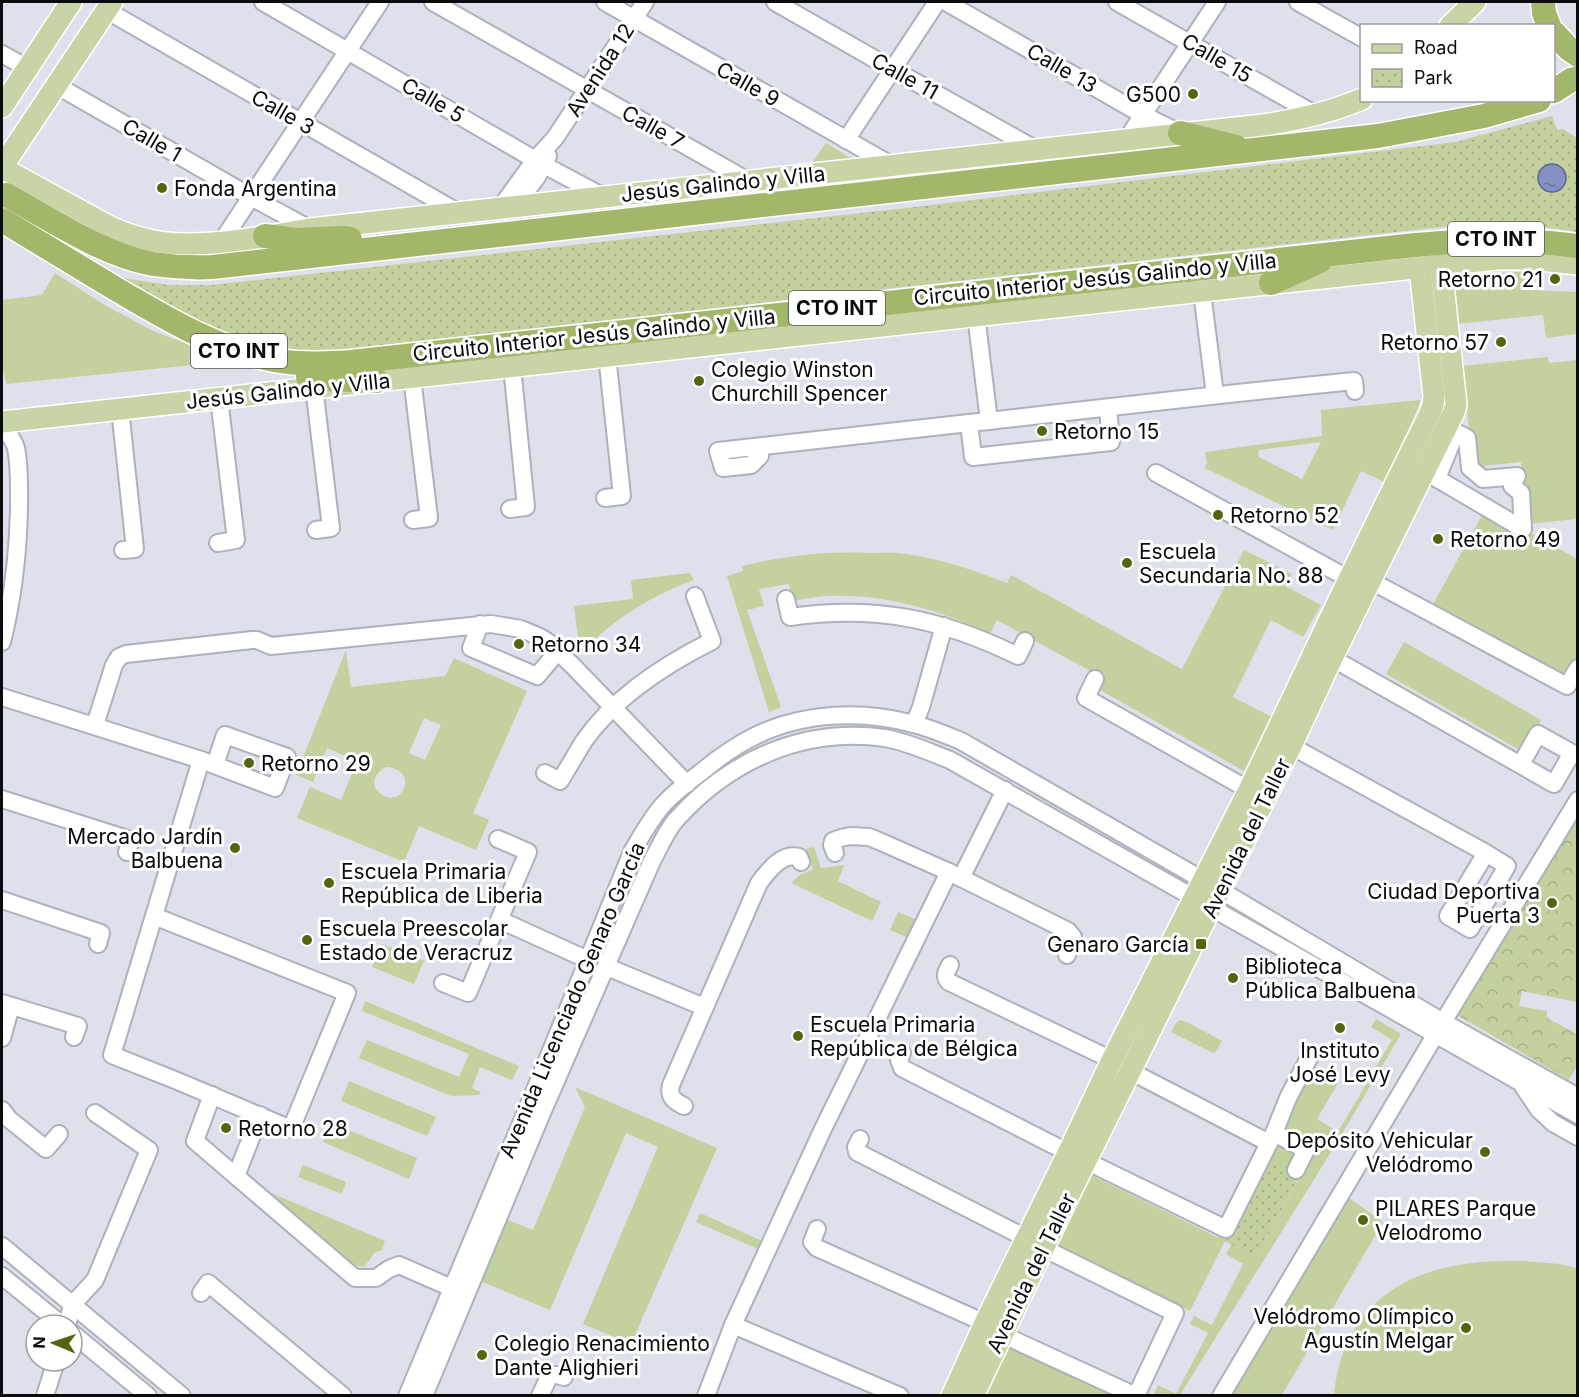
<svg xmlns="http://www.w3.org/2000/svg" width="1579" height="1397" viewBox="0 0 1579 1397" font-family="Inter,sans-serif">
<defs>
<pattern id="forest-crowns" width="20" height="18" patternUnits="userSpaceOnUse" patternTransform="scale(1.5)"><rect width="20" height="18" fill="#c2d19d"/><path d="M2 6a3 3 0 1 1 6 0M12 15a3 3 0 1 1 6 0" fill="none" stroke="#a5b286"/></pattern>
<pattern id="park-dots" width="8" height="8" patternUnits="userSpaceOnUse" patternTransform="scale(1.5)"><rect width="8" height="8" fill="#c2d19d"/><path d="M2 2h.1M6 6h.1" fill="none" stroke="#a5b286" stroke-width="1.8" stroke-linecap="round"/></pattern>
<pattern id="water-ripples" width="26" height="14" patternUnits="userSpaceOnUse" patternTransform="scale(1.5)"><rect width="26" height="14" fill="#8690c5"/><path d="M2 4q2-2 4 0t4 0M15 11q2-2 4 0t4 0" fill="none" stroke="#6c749e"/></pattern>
</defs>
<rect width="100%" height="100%" fill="#dee0eb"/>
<g fill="#c2d19d" fill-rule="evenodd">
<polygon points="826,143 854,160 812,163"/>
<polygon points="1528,272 1530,290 1577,292 1577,334 1546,338 1543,315 1457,324 1451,276 1490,273"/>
<polygon points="55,273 103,304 153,331 232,361 6,384 2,362 2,300 42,295"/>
<polygon points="1548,357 1549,363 1577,360 1577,519 1528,524 1521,462 1473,467 1462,366"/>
<path d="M 1420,400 L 1418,409 L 1384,482 L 1361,471 L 1333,530 L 1205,468 L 1207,462 L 1205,452 L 1322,436 L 1321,410 ZM 1321,442 L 1302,479 L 1259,457 L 1258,450 Z"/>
<polygon points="1486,508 1577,559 1577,659 1566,680 1431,608"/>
<path d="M 1244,550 L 1292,574 L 1285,586 L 1321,605 L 1303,637 L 1271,620 L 1233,697 L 1272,717 L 1244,771 L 1100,690 L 1105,679 L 997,620 L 990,633 C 935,609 885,593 824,596 C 814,597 803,599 792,601 L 789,584 L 759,589 L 764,606 L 747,610 L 781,707 L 769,712 L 727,576 L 743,571 L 742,566 C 784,556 825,551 869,553 C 881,553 894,552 906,554 C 941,559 974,570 1007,583 L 1011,575 L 1182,669 Z"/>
<path d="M 690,573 L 694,580 C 650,596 613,620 580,653 L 574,606 L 633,599 L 631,580 Z"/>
<polygon points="1404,642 1541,720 1523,752 1386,674"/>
<path d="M 346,650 L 351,687 L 445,676 L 454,658 L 527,691 L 473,813 L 489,820 L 476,850 L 419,826 L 404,862 L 297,818 L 310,787 L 341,800 L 357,761 L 327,748 L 313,782 L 296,775 ZM 424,718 L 441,725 L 425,760 L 409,753 ZM 386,767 C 397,767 409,775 404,788 C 394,813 355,784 386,767 Z"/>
<polygon points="814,847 821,868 844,865 838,881 881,902 872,921 791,883 801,874 813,870 806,849"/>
<polygon points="898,912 919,921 911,939 890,930"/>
<polygon points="382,944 424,961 414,984 372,967"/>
<polygon points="365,1001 519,1066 512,1080 480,1067 472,1088 481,1092 479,1095 451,1096 359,1058 367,1040 459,1077 469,1054 362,1011"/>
<polygon points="1376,1019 1401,1034 1336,1144 1180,1395 1153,1396 1158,1385 1176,1394 1208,1333 1190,1324 1194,1316 1212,1325 1243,1264 1226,1254 1232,1244 1256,1257 1302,1173 1263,1153 1294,1080 1327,1076 1338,1083 1317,1119 1338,1132 1392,1040 1371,1027"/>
<polygon points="1180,1020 1187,1022 1222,1041 1216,1051 1213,1053 1171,1032 1176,1023"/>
<polygon points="349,1081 436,1117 427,1136 341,1101"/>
<polygon points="575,1087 717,1148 631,1344 583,1324 658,1147 626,1133 550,1310 478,1280 503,1218 533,1230 585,1107"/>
<polygon points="331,1123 417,1158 409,1179 323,1142"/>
<polygon points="303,1165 346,1182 342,1194 298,1177"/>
<polygon points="1079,1169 1225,1241 1190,1311 1044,1239"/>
<polygon points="271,1193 385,1241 382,1250 375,1252 364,1267 358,1266 352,1263"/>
<polygon points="1349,1198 1383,1222 1282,1395 1232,1395"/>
<polygon points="700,1213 762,1241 758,1249 696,1222"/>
<path d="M 1523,1261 L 1559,1264 L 1577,1268 L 1577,1395 L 1334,1395 C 1341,1321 1386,1277 1459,1265 C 1480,1261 1502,1261 1523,1261 Z"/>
<polygon points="998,1342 1114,1395 974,1396"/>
</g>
<polygon fill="url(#forest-crowns)" points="1577,820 1577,1002 1522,991 1519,1006 1547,1011 1547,1017 1549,1019 1577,1034 1577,1066 1569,1080 1457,1015"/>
<g fill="url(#park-dots)">
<path d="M 1552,116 L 1557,130 L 1563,129 L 1577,138 L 1577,232 L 1543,227 L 1477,223 L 331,351 C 320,351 309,351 298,350 C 261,346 221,336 188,319 C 163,307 140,291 116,277 L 168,285 L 212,285 L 915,207 L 1455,142 Z"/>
<polygon points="1259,1151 1302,1172 1256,1257 1217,1237"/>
</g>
<circle fill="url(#water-ripples)" stroke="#61688e" stroke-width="1.5" cx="1552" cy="178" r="14"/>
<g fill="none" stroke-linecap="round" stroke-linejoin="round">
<defs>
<g id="minor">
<polyline points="263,2 544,165 604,197"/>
<polyline points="433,2 748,181"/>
<polyline points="605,2 891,165"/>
<polyline points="775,2 892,69 1035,149"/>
<polyline points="946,2 1143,115 1180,133"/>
<polyline points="1117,2 1316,115"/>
<polyline points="1298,2 1362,38"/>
<polyline points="106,10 459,213"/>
<polyline points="2,54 27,68"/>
<polyline points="56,85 251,197 310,229"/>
<polyline points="1127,139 1217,2"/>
<polyline points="846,140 937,2"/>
<polyline points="520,199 537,177 548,156"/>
<polyline points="500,208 535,160 555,138 645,2"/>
<polyline points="222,241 380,2"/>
<polyline points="1202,292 1215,395"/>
<polyline points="976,315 989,421"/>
<polyline points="412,377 429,518 413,520"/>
<polyline points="314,387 331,528 316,530"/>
<polyline points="120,409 135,549 123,550"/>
<polyline points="969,423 973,457 1111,442 1108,408"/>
<path d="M 2,424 C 6,431 14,440 16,448 C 20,468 19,489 19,509 C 18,554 13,598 2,642"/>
<polygon points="1456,432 1467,438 1470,468 1483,479 1517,476 1512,486 1521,493 1523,529 1436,478 1440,471"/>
<path d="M 759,447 L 760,456 L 751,465 L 723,468 L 718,451 L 969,423 L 989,421 C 1110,407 1232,393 1354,381 L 1355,391"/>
<polyline points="1156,473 1358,584"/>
<polyline points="605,498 622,496 607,355"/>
<polyline points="510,509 526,507 512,366"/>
<polyline points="218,543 236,540 219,398"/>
<polyline points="1371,581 1567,686 1578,668"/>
<path d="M 786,599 L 790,617 C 875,605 940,618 1018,656 L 1025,641"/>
<polyline points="480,624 471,648 537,676 558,651"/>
<polyline points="1332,658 1554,784 1572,753 1538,734 1521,764"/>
<polyline points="1095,679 1086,698 1249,790"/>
<polyline points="2,697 201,760 275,788 287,757 225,735 215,765"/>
<polyline points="914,724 921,707 944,626"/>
<polyline points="95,725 114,665 119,657 126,654 252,640 257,640 271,646 491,624 521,629 540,637 548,642 572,665 687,784"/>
<polyline points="1291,746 1486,853 1507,866 1470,929 1448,916 1486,853"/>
<path d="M 545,773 L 560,781 C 568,768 576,754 584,741 C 614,698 666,664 712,641 L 695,596"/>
<polyline points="2,799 131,840 127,852"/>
<polyline points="835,853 832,845 833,841 841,838 850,836 869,837 879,841 949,872 1068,931 1073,937 1067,955"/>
<polyline points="961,878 1005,790"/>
<polyline points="2,900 101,933 98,944"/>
<polyline points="154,916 347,993 291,1129 175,1080 112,1055 201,760"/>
<polyline points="500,920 588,960"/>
<path d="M 950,965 C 947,971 943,976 949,982 L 1112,1060"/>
<polyline points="607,967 704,1007"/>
<polyline points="443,983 468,993 528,852 498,839"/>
<polyline points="2,1003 78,1026 74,1037"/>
<polyline points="2,1038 11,1006"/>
<polyline points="902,1053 899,1060 902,1068 1069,1153"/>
<polyline points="1130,1071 1269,1143 1274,1133 1288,1098 1311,1054"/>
<polyline points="1523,1086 1539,1110 1553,1123 1578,1137"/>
<polyline points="212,1095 195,1141 355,1278 376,1278 389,1269 399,1265 463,1293"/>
<path d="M 684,1106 C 674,1101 668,1097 671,1085 L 759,883 C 768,871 782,852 799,857 L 801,862"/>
<polyline points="2,1110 9,1119 46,1149 59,1134"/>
<polyline points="1274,1133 1306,1150 1296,1170"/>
<polyline points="860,1139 856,1147 857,1152 1026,1238"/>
<polyline points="1086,1161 1226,1229 1269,1143"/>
<polyline points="236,1176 260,1115"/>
<polyline points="817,1229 812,1242 817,1248 985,1323"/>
<polyline points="2,1246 182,1396"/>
<polyline points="1043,1248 1175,1313 1136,1396"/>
<polyline points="2,1276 62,1325"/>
<polyline points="201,1293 208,1283 343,1396"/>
<polyline points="67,1325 72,1305 95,1280 149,1150 95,1113"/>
<polyline points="733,1325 900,1396"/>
<polyline points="72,1333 148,1396"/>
<polyline points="1001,1334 1136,1396"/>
<polyline points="45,1396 56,1361"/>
<path d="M 407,1396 L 528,1107 L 632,852 C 641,836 650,820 662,806 C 672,794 687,783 700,773 C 718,758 736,745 757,735 C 805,712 863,710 914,724 C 930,728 946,735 961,741 L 1220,890 L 1443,1022 L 1578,1097"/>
<path d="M 424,1396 L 542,1113 L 652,861 C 659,848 666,832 675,821 C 729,760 803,727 885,738 C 908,742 929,752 950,760 L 1578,1115"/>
<polyline points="540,1396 547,1381 551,1375 557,1375 564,1377"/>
<polyline points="706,1396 733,1325 822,1131 949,872"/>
<polyline points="1221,1396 1443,1022 1578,800"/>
</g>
<g id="major">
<polyline points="1450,26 1475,2"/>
<polyline points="2,107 71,2"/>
<polyline points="2,167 112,2"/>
<path d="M 2,168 L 112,228 C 129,235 147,241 166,243 C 212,247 264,237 310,229 L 1263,125 C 1297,120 1329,113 1362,99"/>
<polyline points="2,422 1497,259 1529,259 1578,264"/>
<polyline points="952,1396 985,1323 1071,1147 1112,1060 1249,790 1349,579 1430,413 1433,405 1434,396 1420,268"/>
<polyline points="973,1396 1066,1201 1291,746 1332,658 1454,412 1456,405 1455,395 1441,266"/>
</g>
<g id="highway">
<polyline points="1543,2 1544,13 1549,26"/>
<polyline points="1554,33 1569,49 1578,55"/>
<polyline points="1554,91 1571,80 1578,78"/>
<polyline points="1180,133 1236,147"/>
<path d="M 6,195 C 52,220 101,254 153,264 C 173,267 193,268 213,267 L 1378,136 L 1484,116 L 1539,100"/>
<path d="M 2,220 C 40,243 78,266 116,289 C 166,318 216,349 274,360 C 299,365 325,364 351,362 L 1415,245 C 1472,240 1520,238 1578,246"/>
<polyline points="265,236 296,240 343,238 350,239"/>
<polyline points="1271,283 1320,261"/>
<polyline points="308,377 327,379 377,381"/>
</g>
</defs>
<use href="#minor" stroke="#aeb1bb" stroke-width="20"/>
<use href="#major" stroke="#fff" stroke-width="24"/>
<use href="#highway" stroke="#fff" stroke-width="27"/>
<use href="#minor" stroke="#fff" stroke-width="16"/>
<use href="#major" stroke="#c8d4a6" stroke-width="21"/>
<use href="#highway" stroke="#a3b76b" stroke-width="24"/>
</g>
<g fill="#54650f" stroke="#fff" stroke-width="2">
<circle cx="1193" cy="94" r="6"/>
<circle cx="162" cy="188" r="6"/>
<circle cx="1555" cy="279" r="6"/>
<circle cx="1501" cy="342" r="6"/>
<circle cx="699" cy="381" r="6"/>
<circle cx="1042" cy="431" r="6"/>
<circle cx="1218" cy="515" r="6"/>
<circle cx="1438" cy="539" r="6"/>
<circle cx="1127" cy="563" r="6"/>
<circle cx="519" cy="644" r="6"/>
<circle cx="249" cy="763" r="6"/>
<circle cx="235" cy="848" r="6"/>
<circle cx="329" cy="883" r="6"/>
<circle cx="1552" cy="903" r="6"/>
<circle cx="307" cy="940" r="6"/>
<rect x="1195" y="938" width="12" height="12" rx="3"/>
<circle cx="1233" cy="978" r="6"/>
<circle cx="1340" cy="1028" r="6"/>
<circle cx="798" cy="1036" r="6"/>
<circle cx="226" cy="1128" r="6"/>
<circle cx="1485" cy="1152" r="6"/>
<circle cx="1363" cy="1220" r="6"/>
<circle cx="1466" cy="1328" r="6"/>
<circle cx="482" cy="1355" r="6"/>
</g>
<g text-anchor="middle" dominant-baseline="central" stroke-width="6" stroke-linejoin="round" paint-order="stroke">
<g fill="#fff" stroke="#545457" stroke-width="1.5">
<rect x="1448" y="222" width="96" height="34" rx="4.5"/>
<rect x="789" y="291" width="96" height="34" rx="4.5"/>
<rect x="191" y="334" width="96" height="34" rx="4.5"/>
</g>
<g font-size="20" font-weight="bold" fill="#0a0b0f">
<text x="1496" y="239">CTO INT</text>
<text x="837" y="308">CTO INT</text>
<text x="239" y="351">CTO INT</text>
</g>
<g font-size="21" fill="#0a0b0f" stroke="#fff">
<text transform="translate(1217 58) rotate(30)">Calle 15</text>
<text transform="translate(1062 68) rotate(30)">Calle 13</text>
<text transform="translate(600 70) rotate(-57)">Avenida 12</text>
<text transform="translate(905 76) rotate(29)">Calle 11</text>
<text transform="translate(748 84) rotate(30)">Calle 9</text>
<text transform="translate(433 100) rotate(30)">Calle 5</text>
<text transform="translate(283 112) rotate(30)">Calle 3</text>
<text transform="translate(653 127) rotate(29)">Calle 7</text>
<text transform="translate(152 140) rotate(30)">Calle 1</text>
<text transform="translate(723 184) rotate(-6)">Jesús Galindo y Villa</text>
<text transform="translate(1095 279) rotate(-6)">Circuito Interior Jesús Galindo y Villa</text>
<text transform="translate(594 335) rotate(-6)">Circuito Interior Jesús Galindo y Villa</text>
<text transform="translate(288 391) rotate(-6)">Jesús Galindo y Villa</text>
<text transform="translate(1246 838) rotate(-64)">Avenida del Taller</text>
<text transform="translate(572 1000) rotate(-67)">Avenida Licenciado Genaro García</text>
<text transform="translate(1031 1273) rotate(-64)">Avenida del Taller</text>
</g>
<g font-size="21" fill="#0a0b0f" stroke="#fff" text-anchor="start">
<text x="1181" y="94" text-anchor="end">G500</text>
<text x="174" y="188">Fonda Argentina</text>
<text x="1543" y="279" text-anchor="end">Retorno 21</text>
<text x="1489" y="342" text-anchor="end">Retorno 57</text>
<text x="711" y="369">Colegio Winston<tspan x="711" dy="24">Churchill Spencer</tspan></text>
<text x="1054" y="431">Retorno 15</text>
<text x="1230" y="515">Retorno 52</text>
<text x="1450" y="539">Retorno 49</text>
<text x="1139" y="551">Escuela<tspan x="1139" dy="24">Secundaria No. 88</tspan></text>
<text x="531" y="644">Retorno 34</text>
<text x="261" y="763">Retorno 29</text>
<text x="223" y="836" text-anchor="end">Mercado Jardín<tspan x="223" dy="24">Balbuena</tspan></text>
<text x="341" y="871">Escuela Primaria<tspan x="341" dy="24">República de Liberia</tspan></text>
<text x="1540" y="891" text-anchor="end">Ciudad Deportiva<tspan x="1540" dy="24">Puerta 3</tspan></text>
<text x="319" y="928">Escuela Preescolar<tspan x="319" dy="24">Estado de Veracruz</tspan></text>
<text x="1189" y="944" text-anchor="end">Genaro García</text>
<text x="1245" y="966">Biblioteca<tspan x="1245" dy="24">Pública Balbuena</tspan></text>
<text x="810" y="1024">Escuela Primaria<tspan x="810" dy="24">República de Bélgica</tspan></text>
<text x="1340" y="1050" text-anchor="middle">Instituto<tspan x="1340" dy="24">José Levy</tspan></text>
<text x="238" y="1128">Retorno 28</text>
<text x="1473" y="1140" text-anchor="end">Depósito Vehicular<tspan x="1473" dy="24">Velódromo</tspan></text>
<text x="1375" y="1208">PILARES Parque<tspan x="1375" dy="24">Velodromo</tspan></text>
<text x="1454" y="1316" text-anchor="end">Velódromo Olímpico<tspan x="1454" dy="24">Agustín Melgar</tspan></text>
<text x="494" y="1343">Colegio Renacimiento<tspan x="494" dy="24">Dante Alighieri</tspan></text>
</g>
</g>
<rect width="1579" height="1397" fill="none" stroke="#0a0b0f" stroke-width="6"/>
<rect x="1360" y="24" width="195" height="78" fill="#ffffff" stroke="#9d9d9f" stroke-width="1.5"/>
<rect x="1372" y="44" width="30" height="9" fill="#c8d4a6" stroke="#9d9d9f" stroke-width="1.5"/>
<text x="1414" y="54" font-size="18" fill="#0a0b0f">Road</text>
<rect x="1372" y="69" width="30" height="18" fill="url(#park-dots)" stroke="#9d9d9f" stroke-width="1.5"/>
<text x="1414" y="84" font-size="18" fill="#0a0b0f">Park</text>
<g transform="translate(54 1343) rotate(272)"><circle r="28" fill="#ffffff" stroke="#9d9d9f" stroke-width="1.5"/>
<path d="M0-4.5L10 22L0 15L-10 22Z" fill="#54650f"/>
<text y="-9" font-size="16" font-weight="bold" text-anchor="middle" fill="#0a0b0f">N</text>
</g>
</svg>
